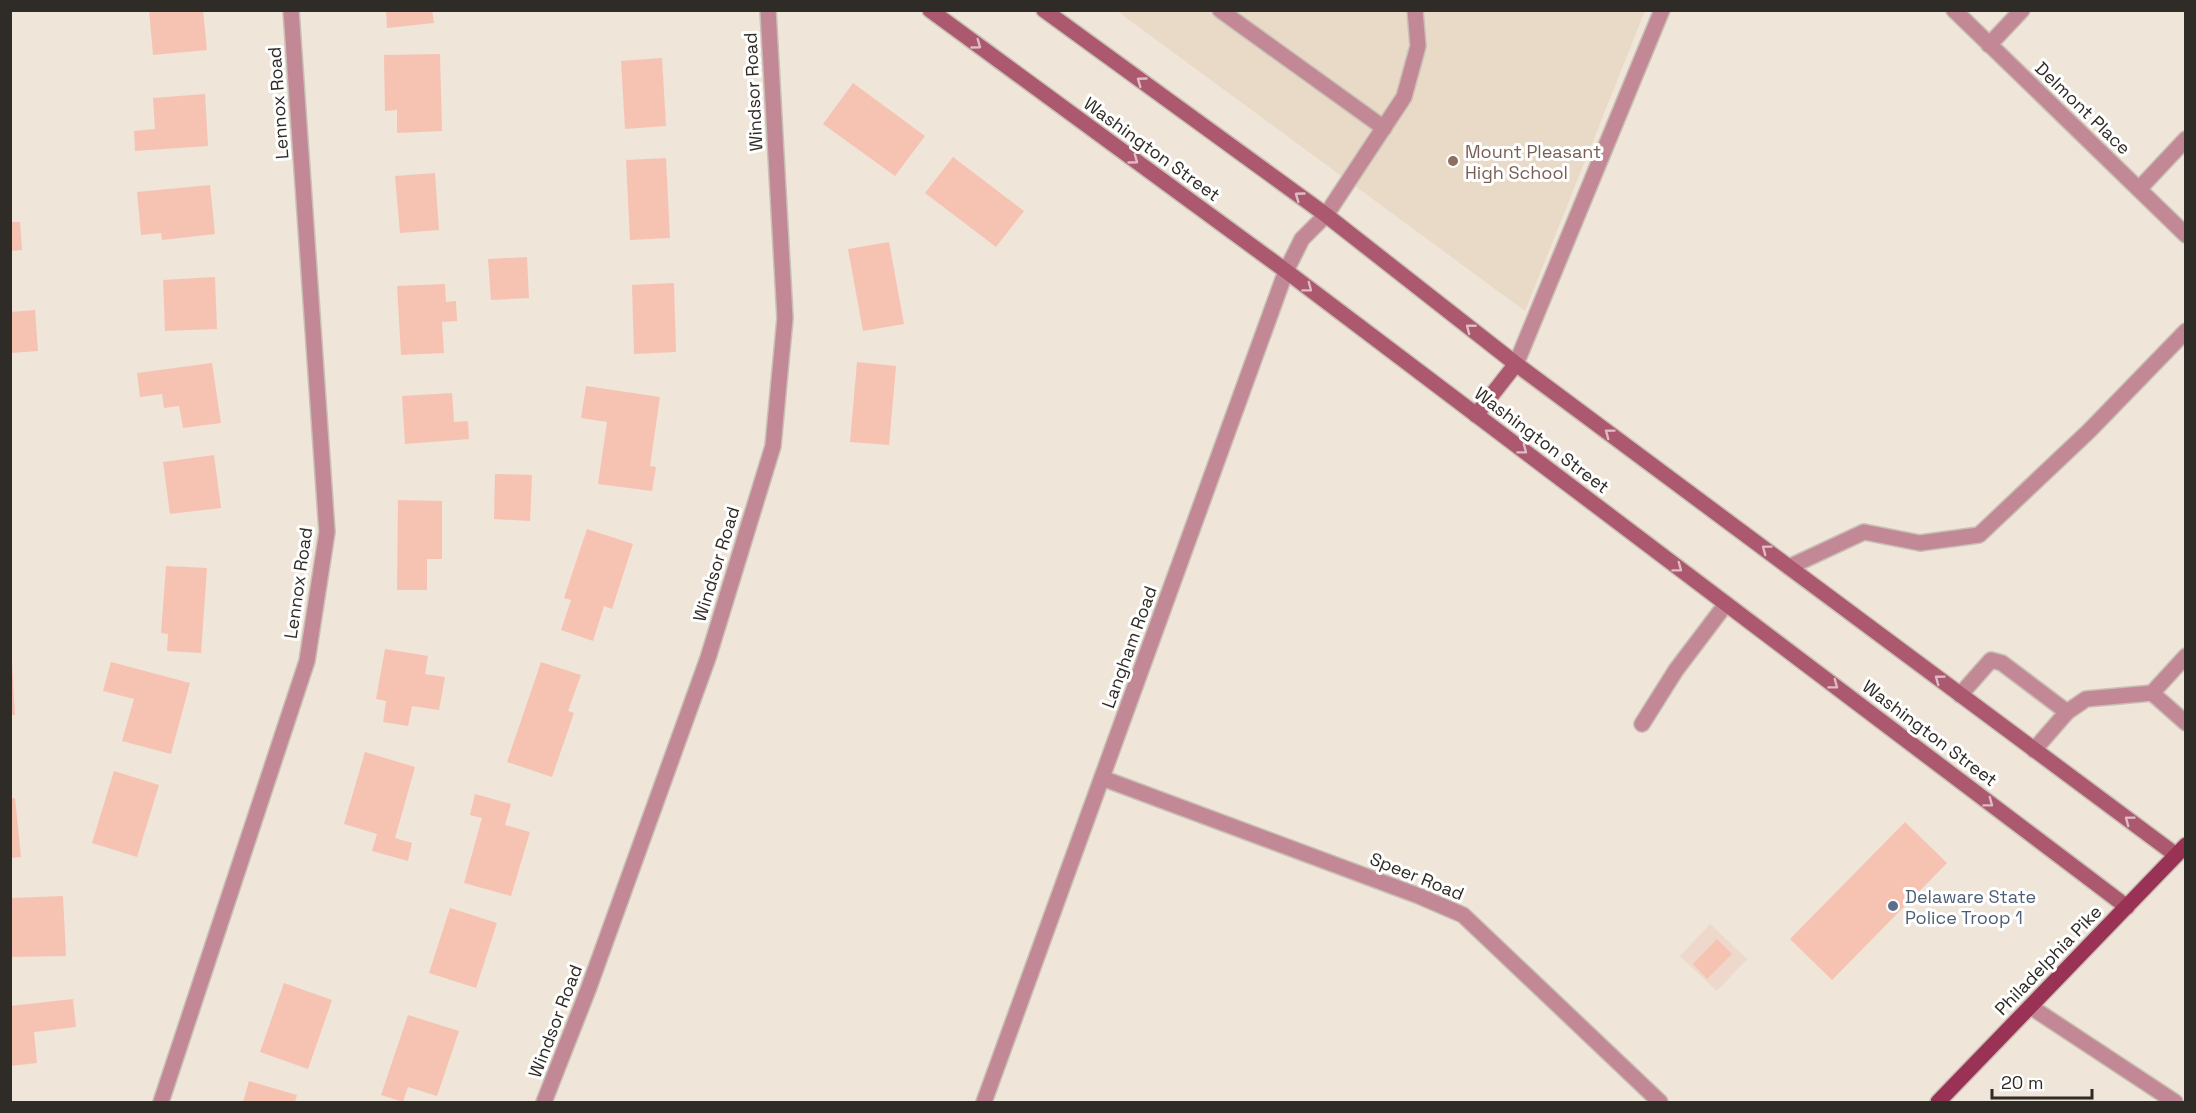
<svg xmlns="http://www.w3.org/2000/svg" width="2196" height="1113" viewBox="0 0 2196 1113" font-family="'Space Grotesk',sans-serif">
<rect width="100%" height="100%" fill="#efe5d9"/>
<polygon fill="#eed8cb" points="1710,924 1747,959 1717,991 1680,956"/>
<polygon fill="#e9dac7" points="1117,11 1645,11 1525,311"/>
<g fill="#f6c3b3">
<polygon points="149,10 203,10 207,50 153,55"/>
<polygon points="386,10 432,10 434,23 387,28"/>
<polygon points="440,54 442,131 397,133 397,110 385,111 384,55"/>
<polygon points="662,58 666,126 625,129 621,61"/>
<polygon points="853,83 925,136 895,176 823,124"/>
<polygon points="205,94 208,146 135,151 134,131 155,129 153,98"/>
<polygon points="953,157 1024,211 996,247 925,193"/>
<polygon points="666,158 670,238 630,240 626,160"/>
<polygon points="435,173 439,230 400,233 395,176"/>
<polygon points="210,185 215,234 162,240 161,233 141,235 137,192"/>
<polygon points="10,222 20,222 22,250 10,251"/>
<polygon points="889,242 904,324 863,331 848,249"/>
<polygon points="527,257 529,298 491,300 488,259"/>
<polygon points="215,277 217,329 165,331 163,280"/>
<polygon points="674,283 676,352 634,354 632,285"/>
<polygon points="445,284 446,302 456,301 457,321 442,322 444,353 401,355 397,286"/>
<polygon points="35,310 38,351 10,353 10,312"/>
<polygon points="857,362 896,366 889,445 850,442"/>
<polygon points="212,363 221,423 183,428 179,406 164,408 162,394 140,397 137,373"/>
<polygon points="586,386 660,397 650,466 656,467 652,491 598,484 607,422 581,418"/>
<polygon points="452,393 454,422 468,421 469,439 405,444 402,396"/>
<polygon points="214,455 221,508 170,514 163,462"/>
<polygon points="495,474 532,475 530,521 494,519"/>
<polygon points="398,500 442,501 442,559 427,559 427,590 397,590"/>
<polygon points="587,529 633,544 612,609 604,606 593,641 561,630 571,600 564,598"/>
<polygon points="166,566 207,568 201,653 167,651 168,634 161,633"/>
<polygon points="385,649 428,656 425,674 445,677 439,710 412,706 408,726 383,722 386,701 376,699"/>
<polygon points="111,662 190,683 171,754 122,741 134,699 103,691"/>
<polygon points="541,662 581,675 568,711 574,713 552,777 507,762"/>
<polygon points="10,663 12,663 15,715 10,715"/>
<polygon points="365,752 415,767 395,838 412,843 408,861 372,851 377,834 344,824"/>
<polygon points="114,771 159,785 137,857 92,843"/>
<polygon points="475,794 511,804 505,825 530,832 511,896 464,883 482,818 470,815"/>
<polygon points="15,798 21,857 10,858 10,799"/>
<polygon points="1905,822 1947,863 1832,980 1790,939"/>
<polygon points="63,896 66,956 10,957 10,898"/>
<polygon points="450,908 497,923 476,988 429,973"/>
<polygon points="1717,939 1732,954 1707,979 1693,964"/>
<polygon points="284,983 332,1000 308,1069 260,1052"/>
<polygon points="73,999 76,1027 34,1032 37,1063 10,1066 10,1006"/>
<polygon points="408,1015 459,1031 437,1096 408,1087 403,1102 381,1095"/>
<polygon points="249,1081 297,1095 295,1102 243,1102"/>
</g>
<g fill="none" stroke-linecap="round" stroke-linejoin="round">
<defs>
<g id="lane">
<polyline points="1220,10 1384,128"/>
<polyline points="1989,45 2022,10"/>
<polyline points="1326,215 1404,97 1418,46 1415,10"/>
<polyline points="1516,364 1662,10"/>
<polyline points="1789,567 1864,532 1920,543 1979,535 2089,431 2186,331"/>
<polyline points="2186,656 2152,693 2186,723"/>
<polyline points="1960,695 1991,660 2002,663 2067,712"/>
<polyline points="1642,724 1676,670 1726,604"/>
<polyline points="2034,750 2067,712 2086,699 2152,693"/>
<polyline points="2031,1007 2175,1102"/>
</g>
<g id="street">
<polyline points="1954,10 2186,235"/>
<polyline points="2139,189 2186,139"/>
<polyline points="1102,778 1419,896 1463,915 1660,1102"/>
<polyline points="161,1102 307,661 327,532 291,10"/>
<polyline points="544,1102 588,990 708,658 773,446 785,318 768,10"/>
<polyline points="984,1102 1286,271 1302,239 1326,215"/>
</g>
<g id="secondary">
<polyline points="930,10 1286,271 2127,907"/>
<polyline points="1044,10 1326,215 1516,364 2176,855"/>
<polyline points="1476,415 1516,364"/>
</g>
<polyline id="primary" points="1938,1102 2186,845"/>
</defs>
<use href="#lane" stroke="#c9c0b5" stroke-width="18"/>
<use href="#street" stroke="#c9c0b5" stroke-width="18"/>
<use href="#secondary" stroke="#c9c0b5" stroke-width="18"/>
<use href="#primary" stroke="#c9c0b5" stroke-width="18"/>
<use href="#lane" stroke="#c38896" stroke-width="15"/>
<use href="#street" stroke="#c38896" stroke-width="15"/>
<use href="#secondary" stroke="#ac586f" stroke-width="15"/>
<use href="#primary" stroke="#993254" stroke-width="15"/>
</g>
<defs><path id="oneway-chevron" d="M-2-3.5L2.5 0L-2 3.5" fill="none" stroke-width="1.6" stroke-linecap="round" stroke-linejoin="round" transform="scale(1.5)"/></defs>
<g stroke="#debcc5">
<use href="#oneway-chevron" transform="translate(977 45) rotate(36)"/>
<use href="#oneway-chevron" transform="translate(1141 81) rotate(-144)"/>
<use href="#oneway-chevron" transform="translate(1134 160) rotate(36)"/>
<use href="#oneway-chevron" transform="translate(1299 196) rotate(-144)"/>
<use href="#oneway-chevron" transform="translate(1308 288) rotate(37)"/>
<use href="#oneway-chevron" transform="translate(1470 328) rotate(-142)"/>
<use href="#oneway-chevron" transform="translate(1609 433) rotate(-143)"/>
<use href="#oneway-chevron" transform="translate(1523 450) rotate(37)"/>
<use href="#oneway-chevron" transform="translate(1766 549) rotate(-143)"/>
<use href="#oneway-chevron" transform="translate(1678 568) rotate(37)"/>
<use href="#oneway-chevron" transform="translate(1939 679) rotate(-143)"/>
<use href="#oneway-chevron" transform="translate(1834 685) rotate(37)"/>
<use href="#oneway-chevron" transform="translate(1989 803) rotate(37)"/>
<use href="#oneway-chevron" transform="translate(2129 820) rotate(-143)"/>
</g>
<circle fill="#8d6e63" stroke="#fff" stroke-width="2" cx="1453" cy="161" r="6"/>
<circle fill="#5c6f8a" stroke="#fff" stroke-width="2" cx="1893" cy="906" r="6"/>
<g text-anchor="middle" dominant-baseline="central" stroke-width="6" stroke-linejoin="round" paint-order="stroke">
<g font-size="18" fill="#2f2b26" stroke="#fff">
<text transform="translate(753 92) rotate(-93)">Windsor Road</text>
<text transform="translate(278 103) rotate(-94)">Lennox Road</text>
<text transform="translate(2083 108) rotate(44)">Delmont Place</text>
<text transform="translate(1152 149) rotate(36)">Washington Street</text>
<text transform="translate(1542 440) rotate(37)">Washington Street</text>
<text transform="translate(716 564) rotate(-73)">Windsor Road</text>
<text transform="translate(298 583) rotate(-82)">Lennox Road</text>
<text transform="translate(1129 647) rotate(-70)">Langham Road</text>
<text transform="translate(1930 733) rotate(37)">Washington Street</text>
<text transform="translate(1417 876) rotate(22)">Speer Road</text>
<text transform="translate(2048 960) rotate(-46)">Philadelphia Pike</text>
<text transform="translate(555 1021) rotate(-69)">Windsor Road</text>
</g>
<g font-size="18" fill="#785e54" stroke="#fff" text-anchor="start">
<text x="1465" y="151">Mount Pleasant<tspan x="1465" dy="21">High School</tspan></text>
</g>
<g font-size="18" fill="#4e5e75" stroke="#fff" text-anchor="start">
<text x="1905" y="896">Delaware State<tspan x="1905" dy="21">Police Troop 1</tspan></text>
</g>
</g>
<rect width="2196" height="1113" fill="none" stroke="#2f2b26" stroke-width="24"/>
<path d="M1992 1089v9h100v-9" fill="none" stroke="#2f2b26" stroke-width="3"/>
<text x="2001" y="1089" font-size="18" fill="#2f2b26" stroke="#ffffff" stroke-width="4.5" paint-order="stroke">20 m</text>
</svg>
